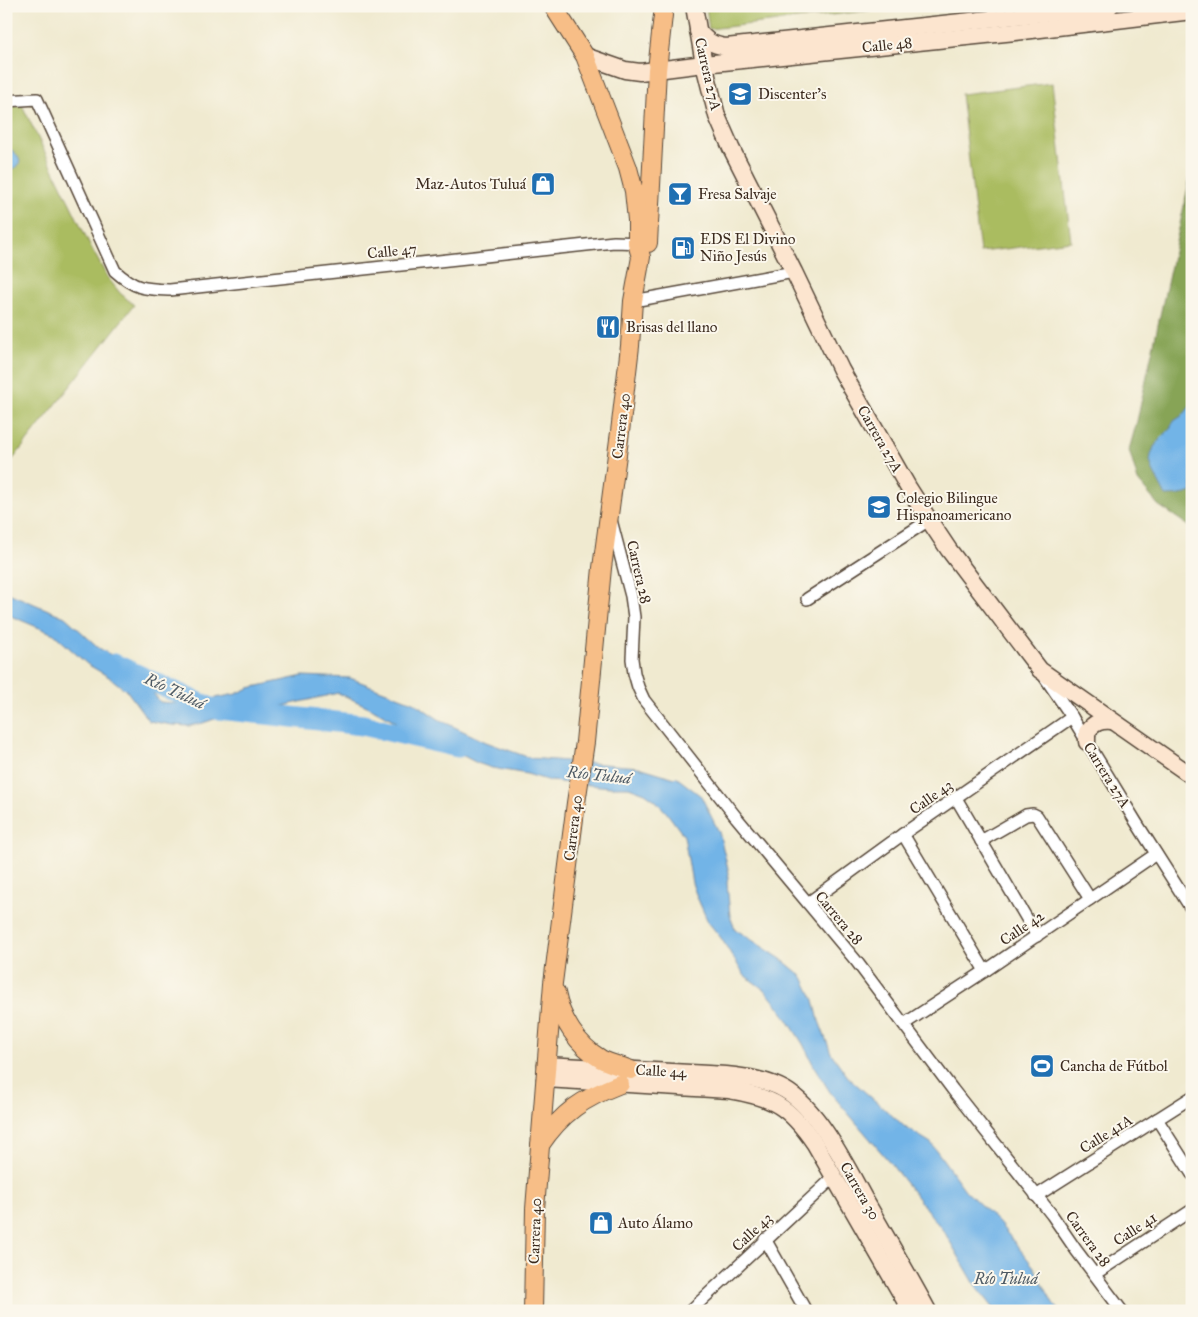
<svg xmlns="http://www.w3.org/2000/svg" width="1198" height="1317" viewBox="0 0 1198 1317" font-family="'IM FELL Great Primer',serif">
<rect width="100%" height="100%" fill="#fbf7ec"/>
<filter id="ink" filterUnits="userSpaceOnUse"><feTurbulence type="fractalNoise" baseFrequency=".02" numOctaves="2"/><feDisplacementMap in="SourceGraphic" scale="10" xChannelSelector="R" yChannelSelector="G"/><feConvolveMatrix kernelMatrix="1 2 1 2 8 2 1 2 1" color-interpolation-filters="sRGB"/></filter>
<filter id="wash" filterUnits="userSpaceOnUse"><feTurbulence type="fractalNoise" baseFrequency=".0096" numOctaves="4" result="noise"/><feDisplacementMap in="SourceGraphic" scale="20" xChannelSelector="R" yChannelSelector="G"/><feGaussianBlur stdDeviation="1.12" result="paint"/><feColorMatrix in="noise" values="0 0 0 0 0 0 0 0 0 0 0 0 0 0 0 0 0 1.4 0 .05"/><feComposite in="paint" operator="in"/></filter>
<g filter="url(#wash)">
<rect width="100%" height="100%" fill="#f0ead0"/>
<g fill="#aabc60" stroke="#72733f">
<polygon points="706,6 908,6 709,29"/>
<polygon points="1052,83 1071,241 980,252 961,94"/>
<polygon points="22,105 93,251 108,278 120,293 134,305 6,468 6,106"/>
</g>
<polygon fill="#87a456" stroke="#61673a" points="1192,169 1192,528 1158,505 1138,481 1129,450 1137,421"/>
<g fill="#72b4e7" stroke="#566f82">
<path d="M 6,148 C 14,150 17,154 20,161 L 18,166 L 6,173 Z"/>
<path d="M 1192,404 L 1192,492 C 1184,495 1175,496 1166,496 L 1153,471 L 1150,461 L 1151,455 L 1154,447 L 1160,439 L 1169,430 L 1174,421 L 1183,415 Z"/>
<polygon points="6,592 65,617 99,648 121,661 141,677 160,702 185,704 236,694 249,688 303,676 350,678 413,702 440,720 486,742 530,758 639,767 675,778 676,777 701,796 719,832 729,873 727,883 730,916 735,929 781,959 803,977 814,1000 819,1021 831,1053 848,1077 905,1127 931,1143 965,1190 999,1223 1034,1267 1053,1303 1060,1311 996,1311 976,1286 945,1233 887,1159 830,1092 815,1068 803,1044 784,1014 766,991 744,975 721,938 708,922 697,897 692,883 684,836 667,813 655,800 645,793 629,787 610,787 550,781 527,774 492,768 477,763 456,752 439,745 369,707 338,693 266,710 256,715 238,718 220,717 203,723 189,726 172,725 149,721 127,691 109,677 87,664 54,634 6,614"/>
</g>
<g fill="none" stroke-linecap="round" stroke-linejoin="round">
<polyline stroke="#72b4e7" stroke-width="21" points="114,664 211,708 363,725 458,747"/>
</g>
</g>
<g filter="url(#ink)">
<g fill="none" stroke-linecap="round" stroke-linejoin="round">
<defs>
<g id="street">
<path d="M 6,101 L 37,99 L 115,271 C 135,289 144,289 170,290 L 614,242 L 644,243"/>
<polyline points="633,301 794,272"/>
<polyline points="611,520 631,596 634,617 632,659 634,673 638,687 644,700 736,817 857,962 953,1090 1052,1215 1076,1250 1122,1311"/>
<polyline points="807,599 929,520"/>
<polyline points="1044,676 1072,717 1136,822 1192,910"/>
<polyline points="956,798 1037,936"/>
<polyline points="903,834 985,971"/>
<polyline points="981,841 1026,815 1033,814 1037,816 1090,899"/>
<polyline points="808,903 903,834 1072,717"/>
<polyline points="904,1024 985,971 1156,854"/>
<polyline points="1157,1119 1192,1174"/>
<polyline points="1036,1196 1192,1097"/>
<polyline points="765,1239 806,1311"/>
<polyline points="1095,1274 1192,1210"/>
<polyline points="690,1311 834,1177"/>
</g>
<g id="secondary">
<polyline points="694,6 704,64 717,116 731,148 794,272 841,370 908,487 929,520 949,550 1040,670 1192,776"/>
<path d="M 698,31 C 707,41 712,45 726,47 L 1110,6"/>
<polyline points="585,56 625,70 640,72 704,64 1015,32 1192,11"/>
<path d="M 1087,742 L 1087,732 C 1094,722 1101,720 1112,721"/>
<path d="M 546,1065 L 726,1075 C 746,1077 768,1080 785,1090 C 821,1111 849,1172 869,1207 C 889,1242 909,1276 928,1311"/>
<path d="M 545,1079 L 729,1090 C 773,1097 790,1107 815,1144 L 911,1311"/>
</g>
<g id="primary">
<polyline points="648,243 657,70 664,6"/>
<path d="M 556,993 C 561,1019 577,1045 601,1059 C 611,1064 621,1066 631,1070"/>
<path d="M 540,1145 C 562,1112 584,1098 620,1084"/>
<polyline points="533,1311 535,1209 553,983 576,803 585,742 602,568 620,432 630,346 633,301 641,257 637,243 637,220 634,191 628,168 585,56 553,6"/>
</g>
</defs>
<use href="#street" stroke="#564739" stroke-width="14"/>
<use href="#secondary" stroke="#564739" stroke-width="19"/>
<use href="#primary" stroke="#564739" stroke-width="20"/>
<use href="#street" stroke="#fff" stroke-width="11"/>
<use href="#secondary" stroke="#fce5cf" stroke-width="16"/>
<use href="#primary" stroke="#f7be87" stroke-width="18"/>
</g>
</g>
<defs>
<symbol id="school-square" viewBox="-11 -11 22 22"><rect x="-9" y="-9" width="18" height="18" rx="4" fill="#1f6fb2" stroke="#fbf7ec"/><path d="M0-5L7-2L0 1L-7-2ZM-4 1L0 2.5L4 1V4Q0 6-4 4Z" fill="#fff"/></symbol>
<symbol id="shop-square" viewBox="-11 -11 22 22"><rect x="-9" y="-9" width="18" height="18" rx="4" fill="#1f6fb2" stroke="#fbf7ec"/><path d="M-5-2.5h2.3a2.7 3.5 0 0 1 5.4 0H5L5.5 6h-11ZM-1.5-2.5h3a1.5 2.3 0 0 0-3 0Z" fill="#fff"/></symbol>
<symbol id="bar-square" viewBox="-11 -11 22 22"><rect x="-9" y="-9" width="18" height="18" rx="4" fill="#1f6fb2" stroke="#fbf7ec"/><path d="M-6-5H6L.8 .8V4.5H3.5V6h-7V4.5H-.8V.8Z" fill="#fff"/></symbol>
<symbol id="fuel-square" viewBox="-11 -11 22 22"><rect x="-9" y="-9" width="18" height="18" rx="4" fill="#1f6fb2" stroke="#fbf7ec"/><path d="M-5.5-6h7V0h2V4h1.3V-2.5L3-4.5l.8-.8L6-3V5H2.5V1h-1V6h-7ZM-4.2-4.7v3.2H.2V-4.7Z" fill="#fff"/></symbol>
<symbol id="restaurant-square" viewBox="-11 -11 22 22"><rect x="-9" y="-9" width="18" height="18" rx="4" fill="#1f6fb2" stroke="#fbf7ec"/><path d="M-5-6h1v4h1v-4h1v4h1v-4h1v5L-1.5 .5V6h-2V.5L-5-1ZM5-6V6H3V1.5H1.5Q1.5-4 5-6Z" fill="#fff"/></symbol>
<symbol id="stadium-square" viewBox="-11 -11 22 22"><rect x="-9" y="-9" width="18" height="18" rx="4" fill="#1f6fb2" stroke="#fbf7ec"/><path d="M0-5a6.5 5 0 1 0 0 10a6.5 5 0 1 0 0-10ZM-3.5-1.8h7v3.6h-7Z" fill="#fff"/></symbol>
</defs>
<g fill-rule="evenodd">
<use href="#school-square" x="726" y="80" width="28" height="28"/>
<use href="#shop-square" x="529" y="170" width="28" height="28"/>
<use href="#bar-square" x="666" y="180" width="28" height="28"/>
<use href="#fuel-square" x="669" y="234" width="28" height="28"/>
<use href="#restaurant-square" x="594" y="313" width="28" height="28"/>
<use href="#school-square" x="865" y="493" width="28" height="28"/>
<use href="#stadium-square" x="1028" y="1052" width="28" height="28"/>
<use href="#shop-square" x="587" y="1209" width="28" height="28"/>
</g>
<g text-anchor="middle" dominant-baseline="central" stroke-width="4" stroke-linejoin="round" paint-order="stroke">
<g font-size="15" fill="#3b2a1e" stroke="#fbf7ec">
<text transform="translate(887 45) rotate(-6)">Calle 48</text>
<text transform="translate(708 74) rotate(77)">Carrera 27A</text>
<text transform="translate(392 251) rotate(-6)">Calle 47</text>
<text transform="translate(621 426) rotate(-83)">Carrera 40</text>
<text transform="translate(880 439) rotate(60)">Carrera 27A</text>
<text transform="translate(639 572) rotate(77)">Carrera 28</text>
<text transform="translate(1107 775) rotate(58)">Carrera 27A</text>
<text transform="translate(931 797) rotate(-35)">Calle 43</text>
<text transform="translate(573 828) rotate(-83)">Carrera 40</text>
<text transform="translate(839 918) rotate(50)">Carrera 28</text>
<text transform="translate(1022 928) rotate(-34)">Calle 42</text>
<text transform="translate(661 1071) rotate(3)">Calle 44</text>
<text transform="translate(1106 1134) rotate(-32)">Calle 41A</text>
<text transform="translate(860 1191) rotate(60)">Carrera 30</text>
<text transform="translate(1135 1229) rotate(-33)">Calle 41</text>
<text transform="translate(535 1231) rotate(-88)">Carrera 40</text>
<text transform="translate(752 1232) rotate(-43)">Calle 43</text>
<text transform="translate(1088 1239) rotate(54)">Carrera 28</text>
</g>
<g font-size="15" fill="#3b2a1e" stroke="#fbf7ec" text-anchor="start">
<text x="758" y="94">Discenter's</text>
<text x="526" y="184" text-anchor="end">Maz-Autos Tuluá</text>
<text x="698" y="194">Fresa Salvaje</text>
<text x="700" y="239">EDS El Divino<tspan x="700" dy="17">Niño Jesús</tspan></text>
<text x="626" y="327">Brisas del llano</text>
<text x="896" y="498">Colegio Bilingue<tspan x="896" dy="17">Hispanoamericano</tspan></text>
<text x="1060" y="1066">Cancha de Fútbol</text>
<text x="618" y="1223">Auto Álamo</text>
</g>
<g font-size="16" font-style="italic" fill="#4e5a64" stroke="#fbf7ec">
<text transform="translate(175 691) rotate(25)">Río Tuluá</text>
<text transform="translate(599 775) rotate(6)">Río Tuluá</text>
<text x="1006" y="1278">Río Tuluá</text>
</g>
</g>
<rect width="1198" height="1317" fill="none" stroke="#fbf7ec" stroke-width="25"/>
</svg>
